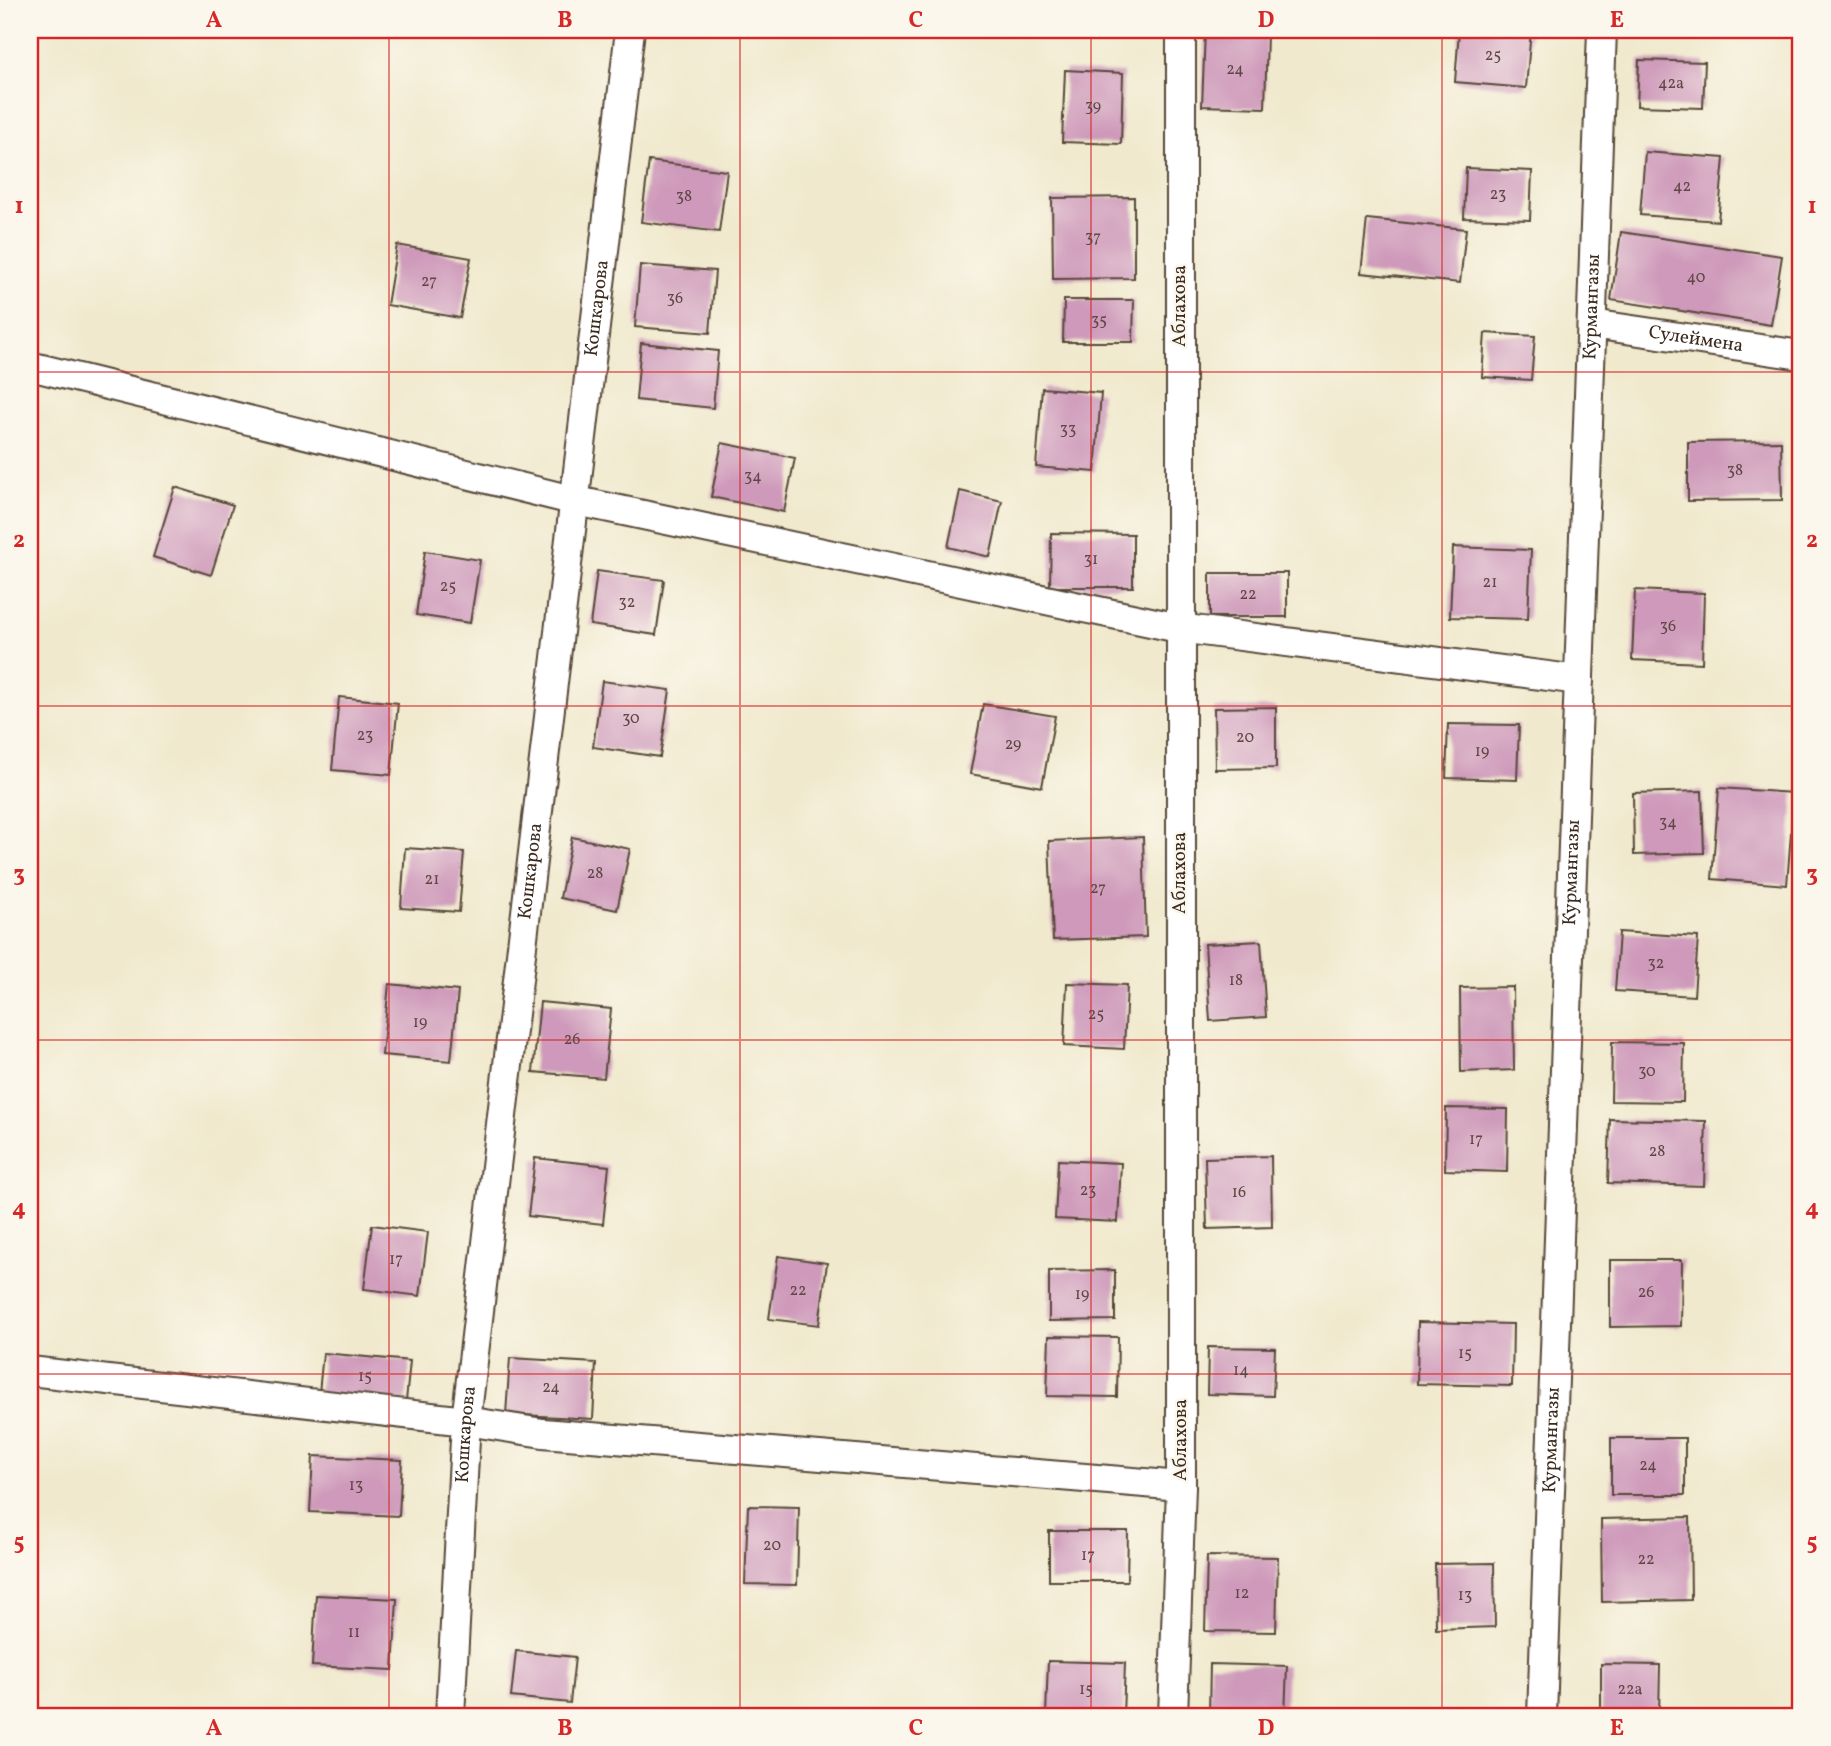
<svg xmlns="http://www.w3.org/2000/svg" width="1831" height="1746" viewBox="0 0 1831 1746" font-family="Vollkorn,serif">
<rect width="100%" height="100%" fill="#fbf7ec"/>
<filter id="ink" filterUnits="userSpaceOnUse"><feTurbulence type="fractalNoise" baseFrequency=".0143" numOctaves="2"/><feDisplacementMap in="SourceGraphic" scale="14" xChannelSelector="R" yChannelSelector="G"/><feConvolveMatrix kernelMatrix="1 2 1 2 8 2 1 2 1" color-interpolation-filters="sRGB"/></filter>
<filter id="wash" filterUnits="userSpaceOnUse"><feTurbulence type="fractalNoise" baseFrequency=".00686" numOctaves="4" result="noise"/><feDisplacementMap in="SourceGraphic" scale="28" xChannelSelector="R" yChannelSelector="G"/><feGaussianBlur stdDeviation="1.57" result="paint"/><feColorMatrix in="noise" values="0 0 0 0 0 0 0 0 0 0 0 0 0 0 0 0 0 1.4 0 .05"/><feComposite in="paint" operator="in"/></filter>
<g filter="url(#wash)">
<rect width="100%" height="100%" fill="#f0e9cd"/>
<g id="blocks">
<g fill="#ce99ba">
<polygon points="1459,30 1531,30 1526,88 1455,82"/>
<polygon points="1205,31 1267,33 1265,108 1202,106"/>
<polygon points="1639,60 1705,62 1703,108 1637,106"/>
<polygon points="1065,70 1123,73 1121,144 1062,142"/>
<polygon points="1645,152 1724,158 1718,221 1640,215"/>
<polygon points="649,161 727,171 719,232 641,222"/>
<polygon points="1466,168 1532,171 1530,220 1464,218"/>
<polygon points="1134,197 1134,278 1053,279 1052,198"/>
<polygon points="1367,219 1466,229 1460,283 1361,273"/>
<polygon points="1621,232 1782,256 1771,325 1611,300"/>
<polygon points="397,245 471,258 460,318 387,305"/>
<polygon points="640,265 715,271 710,333 635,327"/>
<polygon points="1064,300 1134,300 1133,342 1063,342"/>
<polygon points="1485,333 1535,336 1531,380 1482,377"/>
<polygon points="641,343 718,351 713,408 636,400"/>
<polygon points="1042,388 1101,393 1095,472 1036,467"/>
<polygon points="1781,441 1782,500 1688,501 1688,442"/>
<polygon points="722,443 795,458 784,512 711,497"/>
<polygon points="175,487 233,505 211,575 153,557"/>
<polygon points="960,491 1002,501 990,557 948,547"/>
<polygon points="1051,533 1133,534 1133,587 1050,587"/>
<polygon points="1453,547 1531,550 1528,619 1450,617"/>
<polygon points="425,551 480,560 470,623 416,615"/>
<polygon points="597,571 664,580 656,635 590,625"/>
<rect x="1210" y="573" width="77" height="44"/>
<polygon points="1635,590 1704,593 1702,663 1632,660"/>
<polygon points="602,681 670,690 660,757 593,747"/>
<polygon points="339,697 398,703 391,775 332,770"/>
<polygon points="983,704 1055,716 1042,787 970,774"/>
<polygon points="1276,707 1276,768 1215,769 1214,708"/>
<polygon points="1448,724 1519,725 1517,780 1446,778"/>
<polygon points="1719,788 1794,793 1787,885 1712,879"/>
<polygon points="1702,791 1704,853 1634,855 1633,793"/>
<polygon points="572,837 630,849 617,910 560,898"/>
<polygon points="1143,837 1146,937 1053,940 1049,841"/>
<polygon points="405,848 464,852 459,912 401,908"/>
<polygon points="1619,932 1698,937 1694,996 1615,991"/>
<polygon points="1261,941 1266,1017 1210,1021 1205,944"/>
<polygon points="1067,983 1127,985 1124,1049 1064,1046"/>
<polygon points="389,984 458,991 451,1061 382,1055"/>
<polygon points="1513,987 1514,1070 1461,1072 1460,988"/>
<polygon points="540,1002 611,1009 604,1078 533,1072"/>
<polygon points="1612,1042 1684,1043 1683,1102 1611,1101"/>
<polygon points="1446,1108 1508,1109 1507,1172 1445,1170"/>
<polygon points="1610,1119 1706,1121 1704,1186 1608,1183"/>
<polygon points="1271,1156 1272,1227 1207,1229 1205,1158"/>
<polygon points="535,1158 609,1166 603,1224 528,1216"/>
<polygon points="1058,1160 1121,1163 1118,1222 1055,1219"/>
<polygon points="372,1225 428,1232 420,1296 364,1289"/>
<polygon points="778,1256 827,1263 819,1325 769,1319"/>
<polygon points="1610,1260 1682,1260 1681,1326 1610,1327"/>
<polygon points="1115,1270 1115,1320 1049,1321 1049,1271"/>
<polygon points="1418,1322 1513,1324 1512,1386 1417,1384"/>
<polygon points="1049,1336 1118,1337 1117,1397 1047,1396"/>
<polygon points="1208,1347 1275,1348 1273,1396 1207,1394"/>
<polygon points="323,1353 410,1361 406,1401 319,1393"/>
<polygon points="510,1358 596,1363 593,1419 506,1414"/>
<rect x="1611" y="1438" width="74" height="57"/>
<polygon points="313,1456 402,1460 399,1516 310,1512"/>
<polygon points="748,1506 799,1507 797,1585 745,1584"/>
<polygon points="1690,1517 1691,1600 1602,1602 1601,1519"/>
<polygon points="1049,1531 1128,1531 1127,1581 1049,1581"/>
<polygon points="1207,1556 1278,1557 1276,1632 1205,1631"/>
<polygon points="1494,1563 1495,1627 1436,1629 1435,1564"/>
<polygon points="316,1595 397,1599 393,1670 312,1666"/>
<polygon points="516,1651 575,1657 570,1703 511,1697"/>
<polygon points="1048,1661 1125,1663 1123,1716 1046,1716"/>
<polygon points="1210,1664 1287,1666 1285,1716 1209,1716"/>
<polygon points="1601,1664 1660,1665 1659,1716 1601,1716"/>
</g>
</g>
</g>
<g filter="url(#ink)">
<use href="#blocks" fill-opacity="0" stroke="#564738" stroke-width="2"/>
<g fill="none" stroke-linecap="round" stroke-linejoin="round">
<defs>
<g id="minor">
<path id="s1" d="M 1592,324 L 1801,355"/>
<polyline points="30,366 572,500 1179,628 1579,680"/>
<polyline points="30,1371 466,1421 543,1433 1181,1486"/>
<path id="s2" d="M 450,1716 L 466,1421 L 630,30"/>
<polyline points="1173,1716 1181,1486 1181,30"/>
<path id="s3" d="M 1542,1716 L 1602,30"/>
</g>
</defs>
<use href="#minor" stroke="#564738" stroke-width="32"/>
<use href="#minor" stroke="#fff" stroke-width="28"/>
</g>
</g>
<path fill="none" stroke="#d62828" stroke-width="2" stroke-opacity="0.55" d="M 389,30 L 389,1716M 740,30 L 740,1716M 1091,30 L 1091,1716M 1442,30 L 1442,1716M 30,372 L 1801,372M 30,706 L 1801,706M 30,1040 L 1801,1040M 30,1374 L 1801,1374"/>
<g text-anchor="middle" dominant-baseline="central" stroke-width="5" stroke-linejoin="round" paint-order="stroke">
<g font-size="16" fill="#604645">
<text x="1493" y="56">25</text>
<text x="1235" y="70">24</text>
<text x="1671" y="84">42а</text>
<text x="1093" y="107">39</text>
<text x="1682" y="187">42</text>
<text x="1498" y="195">23</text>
<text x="684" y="197">38</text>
<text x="1093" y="238">37</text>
<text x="1696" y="278">40</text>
<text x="429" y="282">27</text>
<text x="675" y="299">36</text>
<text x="1099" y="321">35</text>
<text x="1068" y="430">33</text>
<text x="1735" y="471">38</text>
<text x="753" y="477">34</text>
<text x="1091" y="560">31</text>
<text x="1490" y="583">21</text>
<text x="448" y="587">25</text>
<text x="1248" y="595">22</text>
<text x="627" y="603">32</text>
<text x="1668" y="627">36</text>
<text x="631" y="719">30</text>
<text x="365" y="736">23</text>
<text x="1245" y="738">20</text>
<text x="1013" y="745">29</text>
<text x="1482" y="752">19</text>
<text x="1668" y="823">34</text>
<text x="595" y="874">28</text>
<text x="432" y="880">21</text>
<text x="1098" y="889">27</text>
<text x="1656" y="964">32</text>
<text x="1236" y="981">18</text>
<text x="1096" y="1015">25</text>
<text x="420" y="1023">19</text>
<text x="572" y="1040">26</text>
<text x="1647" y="1072">30</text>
<text x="1476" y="1140">17</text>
<text x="1657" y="1152">28</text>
<text x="1088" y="1191">23</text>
<text x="1239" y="1193">16</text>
<text x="396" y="1260">17</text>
<text x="798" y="1291">22</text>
<text x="1646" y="1293">26</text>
<text x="1082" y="1295">19</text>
<text x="1465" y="1354">15</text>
<text x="1241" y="1371">14</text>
<text x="365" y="1377">15</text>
<text x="551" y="1388">24</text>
<text x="1648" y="1466">24</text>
<text x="356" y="1486">13</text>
<text x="772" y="1546">20</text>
<text x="1088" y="1556">17</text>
<text x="1646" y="1560">22</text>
<text x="1242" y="1594">12</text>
<text x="1465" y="1596">13</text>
<text x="354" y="1633">11</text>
<text x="1086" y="1690">15</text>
<text x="1630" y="1690">22а</text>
</g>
<g font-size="19" fill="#3b2a1e" stroke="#fbf7ec">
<text transform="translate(1180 306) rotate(-90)">Аблахова</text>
<text stroke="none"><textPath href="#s3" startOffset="1410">Курмангазы</textPath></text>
<text stroke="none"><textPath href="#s2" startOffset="1416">Кошкарова</textPath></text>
<text stroke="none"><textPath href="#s1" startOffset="105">Сулеймена</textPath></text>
<text stroke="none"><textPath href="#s2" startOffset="849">Кошкарова</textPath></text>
<text transform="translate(1180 873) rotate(-90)">Аблахова</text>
<text stroke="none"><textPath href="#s3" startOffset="844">Курмангазы</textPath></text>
<text stroke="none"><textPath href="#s2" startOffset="282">Кошкарова</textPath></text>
<text transform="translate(1181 1440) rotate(-90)">Аблахова</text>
<text stroke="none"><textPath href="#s3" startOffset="276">Курмангазы</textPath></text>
</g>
</g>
<rect width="1831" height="1746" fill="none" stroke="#fbf7ec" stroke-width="77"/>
<rect x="38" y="38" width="1754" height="1670" fill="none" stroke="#d62828" stroke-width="2.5"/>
<g font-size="23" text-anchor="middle" font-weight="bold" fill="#d62828">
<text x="214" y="27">A</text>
<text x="565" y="27">B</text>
<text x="916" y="27">C</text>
<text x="1266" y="27">D</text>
<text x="1617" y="27">E</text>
<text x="19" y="213">1</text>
<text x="1812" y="213">1</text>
<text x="19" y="547">2</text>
<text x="1812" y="547">2</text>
<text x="19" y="881">3</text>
<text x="1812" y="881">3</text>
<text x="19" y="1215">4</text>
<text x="1812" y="1215">4</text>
<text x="19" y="1549">5</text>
<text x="1812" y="1549">5</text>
<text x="214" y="1735">A</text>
<text x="565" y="1735">B</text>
<text x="916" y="1735">C</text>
<text x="1266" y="1735">D</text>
<text x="1617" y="1735">E</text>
</g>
</svg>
